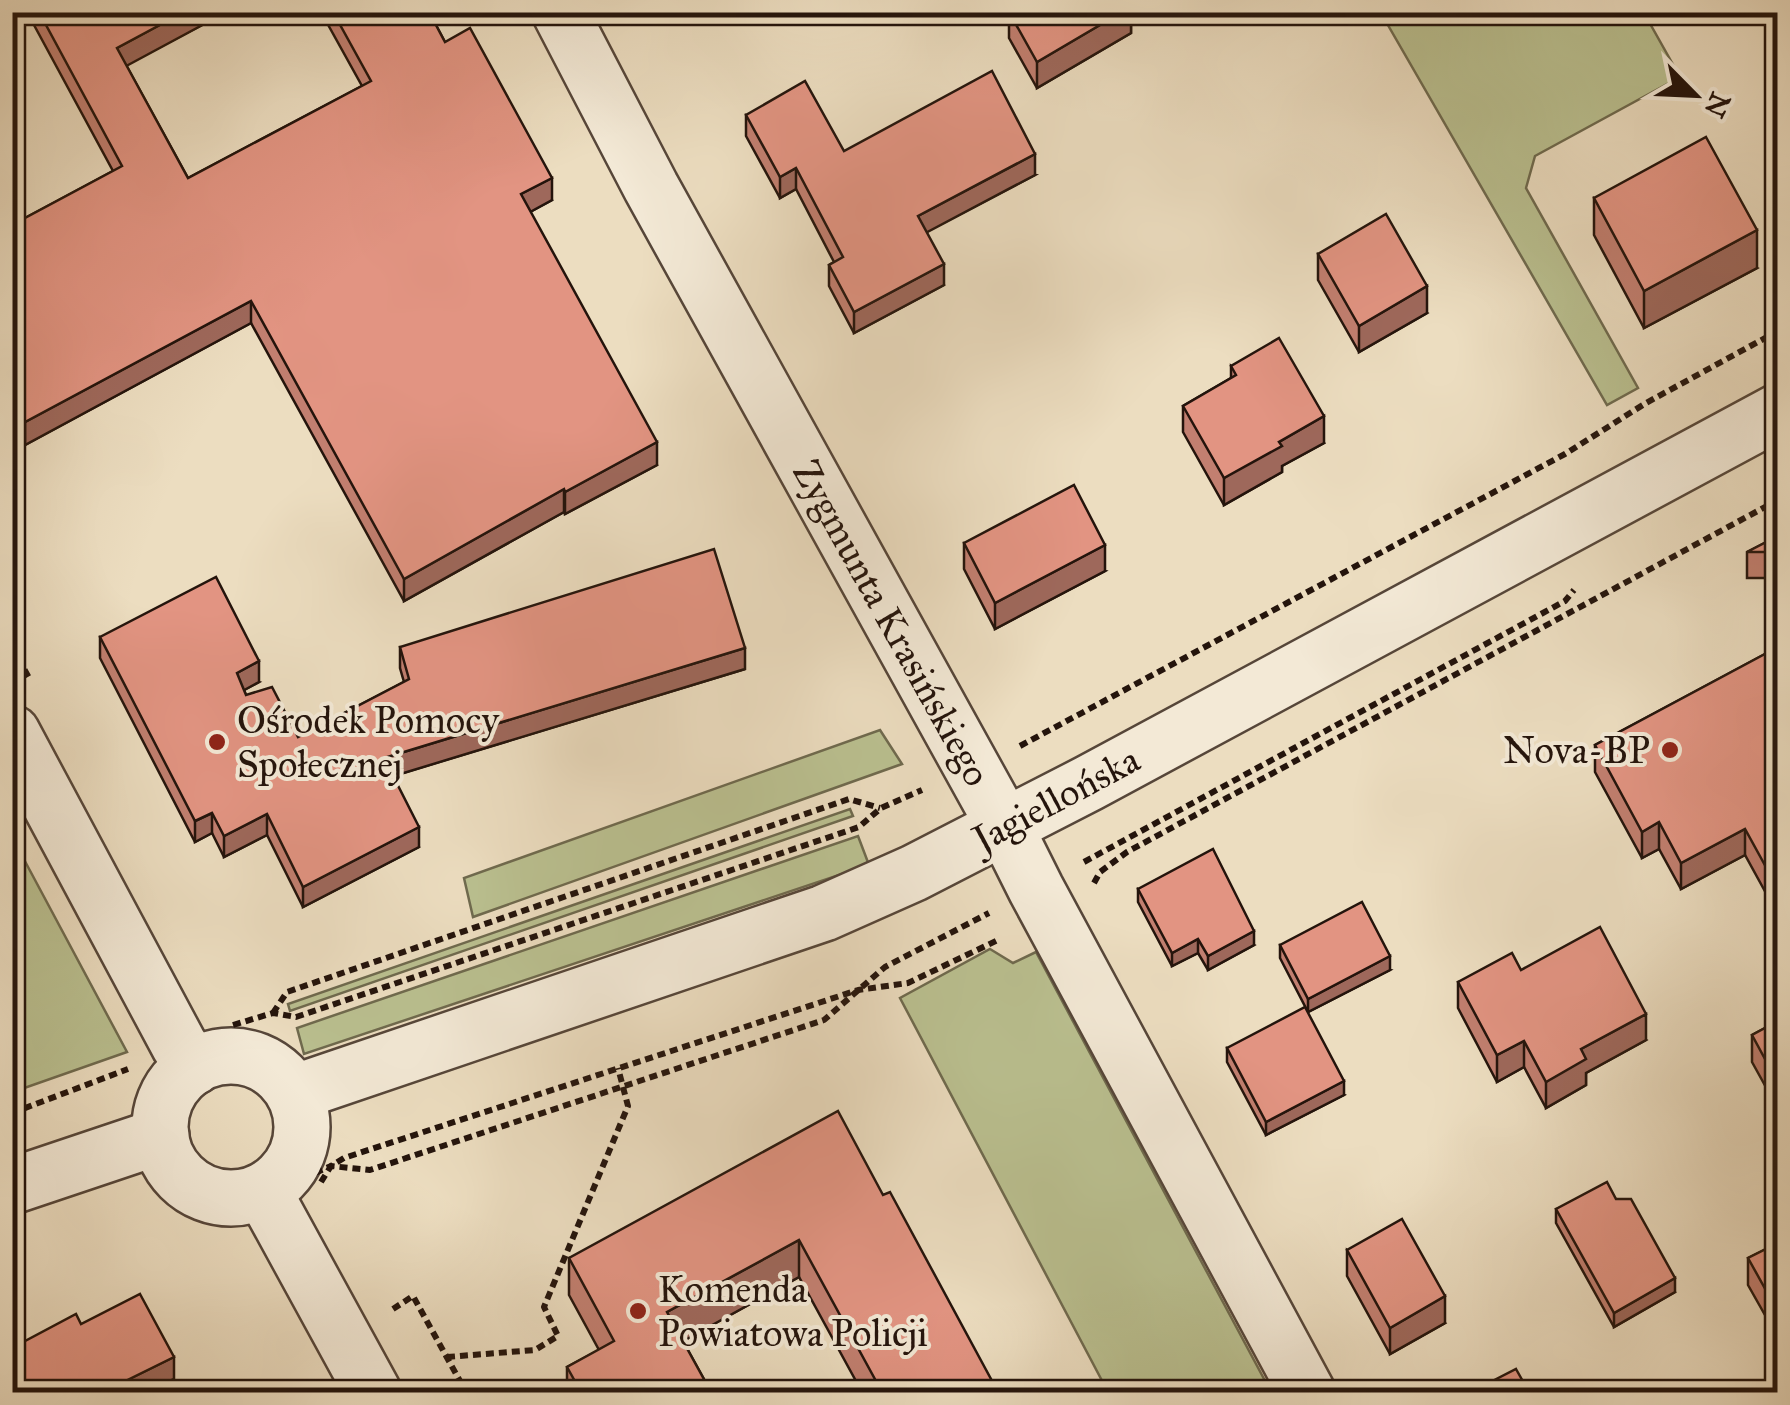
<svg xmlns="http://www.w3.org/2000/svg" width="1790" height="1405" viewBox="0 0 1790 1405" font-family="'IM FELL Great Primer',serif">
<rect width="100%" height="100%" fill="#ecddc0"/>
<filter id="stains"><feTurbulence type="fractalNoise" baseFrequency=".002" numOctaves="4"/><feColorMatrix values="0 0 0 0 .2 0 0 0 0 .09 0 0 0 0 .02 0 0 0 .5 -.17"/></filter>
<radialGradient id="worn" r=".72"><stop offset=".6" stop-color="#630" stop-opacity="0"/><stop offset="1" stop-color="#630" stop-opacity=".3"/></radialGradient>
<g fill="#bac090" stroke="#6f6a4e" stroke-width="2.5">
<polygon points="1381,13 1644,13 1680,77 1535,156 1526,188 1638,388 1607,405"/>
<polygon points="880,730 902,764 473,917 464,878"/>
<polygon points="850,809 853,816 290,1011 288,1004"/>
<polygon points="858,836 869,865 304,1054 297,1028"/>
<polygon points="12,837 127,1052 13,1092 12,1092"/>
<polygon points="990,949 1013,963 1036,952 1271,1392 1108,1392 900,998"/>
</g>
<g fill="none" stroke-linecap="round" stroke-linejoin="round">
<defs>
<g id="minor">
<polyline points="560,12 651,187 1005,827 1036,889 1307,1392"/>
<polyline points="12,733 179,1045 194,1067"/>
<polyline points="263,1191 373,1392"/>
</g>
<g id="tertiary">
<circle cx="231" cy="1127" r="71"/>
<polyline points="294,1093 824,913 914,873 1089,783 1778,412"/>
<polyline points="12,1186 161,1136"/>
</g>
</defs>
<use href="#minor" stroke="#564639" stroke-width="60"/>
<use href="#tertiary" stroke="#564639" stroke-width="60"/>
<g stroke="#24140c" stroke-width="6" stroke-dasharray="8 5" stroke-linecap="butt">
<polyline points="12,647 29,678"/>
<polyline points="1020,746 1565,454 1646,403 1778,331"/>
<polyline points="1084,862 1565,601 1574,590"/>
<polyline points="1094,883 1100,872 1127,852 1778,500"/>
<polyline points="273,1013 287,992 849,799 880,808"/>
<polyline points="233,1025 273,1013 296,1017 859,827 881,808 922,790"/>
<polyline points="12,1113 128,1069"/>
<polyline points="315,1173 331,1166 370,1170 824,1020 885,967 989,913"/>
<polyline points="321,1182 331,1166 344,1158 858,990 908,983 1000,939"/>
<polyline points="170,1197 194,1198 211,1204"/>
<polyline points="393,1309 413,1296 466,1392"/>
<polyline points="447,1357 535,1350 558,1336 544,1307 628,1106 618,1068"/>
</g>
<use href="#minor" stroke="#f3e9d6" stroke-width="55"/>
<use href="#tertiary" stroke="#f3e9d6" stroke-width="55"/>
</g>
<g fill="#c27f70" stroke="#24140c" stroke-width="2.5">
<polygon points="34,12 219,12 219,16 126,65 188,178 362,86 321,12 429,12 445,42 552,200 530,212 657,465 565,514 564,512 404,601 251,323 25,445 12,421 12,225 113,171 34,25"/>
<polygon points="1009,12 1131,12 1131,33 1037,88 1009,38"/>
<polygon points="746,115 844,151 1035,175 926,232 944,285 854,333 829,286 829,265 834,262 796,189 780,198 746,136"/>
<polygon points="1594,198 1757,268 1644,328 1594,235"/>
<polygon points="1318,254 1427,313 1359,352 1318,280"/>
<polygon points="1231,366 1324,443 1282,466 1282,472 1224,505 1183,432 1183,406 1231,378"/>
<polygon points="1778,536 1778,578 1747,578 1747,552"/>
<polygon points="964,543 1105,571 995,629 964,569"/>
<polygon points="100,637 259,682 244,690 246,695 298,737 404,682 400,668 400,647 745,669 393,776 419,847 303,907 267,835 224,857 212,833 195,842 100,658"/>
<polygon points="1778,647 1778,915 1745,855 1681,889 1659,849 1642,858 1595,772 1595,745"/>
<polygon points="1138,889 1254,945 1208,970 1198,953 1172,966 1138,902"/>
<polygon points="1280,945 1390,970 1308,1012 1280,958"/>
<polygon points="1521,970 1646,1040 1586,1073 1586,1085 1546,1108 1524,1067 1497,1082 1458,1008 1458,982"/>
<polygon points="1778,1021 1778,1109 1752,1062 1752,1035"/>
<polygon points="1227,1048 1344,1095 1266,1135 1227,1062"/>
<polygon points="883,1195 998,1392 862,1392 799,1277 683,1341 711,1392 567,1392 567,1367 599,1350 569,1295 569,1258"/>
<polygon points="1616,1199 1675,1292 1614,1327 1556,1223 1556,1209"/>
<polygon points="1778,1243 1778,1338 1748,1285 1748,1258"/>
<polygon points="1347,1250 1445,1323 1390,1354 1347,1276"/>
</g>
<g fill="#9e685b" stroke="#24140c" stroke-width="2.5">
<polygon points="184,12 219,12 219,16 117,71 117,48"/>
<polygon points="1122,12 1131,12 1131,33 1037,88 1037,62"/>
<polygon points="1035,154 1035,175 918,237 918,216"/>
<polygon points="796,168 796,189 780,198 780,177"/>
<polygon points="552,178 552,200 521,217 521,194"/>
<polygon points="1757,230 1757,268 1644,328 1644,291"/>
<polygon points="944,264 944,285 854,333 854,312"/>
<polygon points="1427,286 1427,313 1359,352 1359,326"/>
<polygon points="251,301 251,323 25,445 25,422"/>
<polygon points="1324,416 1324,443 1282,466 1282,472 1224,505 1224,478 1279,442"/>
<polygon points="657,442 657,465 565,514 565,492"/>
<polygon points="564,489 564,512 404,601 404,579"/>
<polygon points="1105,545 1105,571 995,629 995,603"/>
<polygon points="745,648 745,669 384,779 384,758"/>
<polygon points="259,661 259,682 237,694 237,673"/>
<polygon points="212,813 212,833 195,842 195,821"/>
<polygon points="267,814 267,835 224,857 224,836"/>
<polygon points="1659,822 1659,849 1642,858 1642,832"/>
<polygon points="419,827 419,847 303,907 303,887"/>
<polygon points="1745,829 1745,855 1681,889 1681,863"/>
<polygon points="1254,931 1254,945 1208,970 1208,956"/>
<polygon points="1198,939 1198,953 1172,966 1172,953"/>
<polygon points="1390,956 1390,970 1308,1012 1308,999"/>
<polygon points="1646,1014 1646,1040 1586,1073 1586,1085 1546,1108 1546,1082 1581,1049"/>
<polygon points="1524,1041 1524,1067 1497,1082 1497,1055"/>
<polygon points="1344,1081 1344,1095 1266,1135 1266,1122"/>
<polygon points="799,1240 799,1277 667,1350 667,1312"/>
<polygon points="1675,1278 1675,1292 1614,1327 1614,1313"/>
<polygon points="1445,1296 1445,1323 1390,1354 1390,1328"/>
<polygon points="174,1357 174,1379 147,1392 103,1392"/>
</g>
<g fill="#e29482" stroke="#24140c" stroke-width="2.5">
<polygon points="39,12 184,12 117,48 188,178 371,81 333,12 429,12 445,42 470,28 552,178 521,194 657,442 565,492 564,489 404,579 251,301 25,422 12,399 12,225 122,166"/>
<polygon points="1009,12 1122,12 1037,62"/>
<polygon points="992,71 1035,154 918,216 944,264 854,312 829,265 843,257 796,168 780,177 746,115 805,81 844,151"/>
<polygon points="1706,137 1757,230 1644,291 1594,198"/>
<polygon points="1386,214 1427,286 1359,326 1318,254"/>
<polygon points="1279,338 1324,416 1279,442 1282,446 1224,478 1183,406 1236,375 1231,366"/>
<polygon points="1074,485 1105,545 995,603 964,543"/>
<polygon points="1778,536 1778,552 1747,552"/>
<polygon points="714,549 745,648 384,758 419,827 303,887 267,814 224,836 212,813 195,821 100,637 216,577 259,661 237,673 246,695 272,687 298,737 409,679 400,647"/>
<polygon points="1778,647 1778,889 1745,829 1681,863 1659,822 1642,832 1595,745"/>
<polygon points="1213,849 1254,931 1208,956 1198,939 1172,953 1138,889"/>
<polygon points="1362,902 1390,956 1308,999 1280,945"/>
<polygon points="1600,927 1646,1014 1581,1049 1586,1059 1546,1082 1524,1041 1497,1055 1458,982 1512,953 1521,970"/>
<polygon points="1305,1007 1344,1081 1266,1122 1227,1048"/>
<polygon points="1778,1021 1778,1083 1752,1035"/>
<polygon points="838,1111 883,1195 890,1192 998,1392 882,1392 799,1240 667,1312 711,1392 581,1392 567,1367 614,1341 569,1258"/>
<polygon points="1607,1182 1616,1199 1631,1199 1675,1278 1614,1313 1556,1209"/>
<polygon points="1402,1219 1445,1296 1390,1328 1347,1250"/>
<polygon points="1778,1243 1778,1312 1748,1258"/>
<polygon points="140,1294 174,1357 103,1392 12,1392 12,1348 76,1314 81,1324"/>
<polygon points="1516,1369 1529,1392 1471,1392"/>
</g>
<g fill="#8f2418" stroke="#f3e9d6" stroke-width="4">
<circle cx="217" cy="742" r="10"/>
<circle cx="1670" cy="750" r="10"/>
<circle cx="638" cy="1311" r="10"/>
</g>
<g text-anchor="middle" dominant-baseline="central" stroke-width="8" stroke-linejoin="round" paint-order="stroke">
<g font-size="38" fill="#24140c" stroke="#f3e9d6">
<text transform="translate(892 623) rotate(61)">Zygmunta Krasińskiego</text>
<text transform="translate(1056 799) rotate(-28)">Jagiellońska</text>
</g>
<g font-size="38" fill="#24140c" stroke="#f3e9d6" text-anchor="start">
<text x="237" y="720">Ośrodek Pomocy<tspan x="237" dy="44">Społecznej</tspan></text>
<text x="1650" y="750" text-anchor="end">Nova-BP</text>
<text x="658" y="1289">Komenda<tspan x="658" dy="44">Powiatowa Policji</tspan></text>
</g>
</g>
<rect width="1790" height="1405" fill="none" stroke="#ecddc0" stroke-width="50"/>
<rect x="15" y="15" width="1760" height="1375" fill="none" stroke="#24140c" stroke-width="5"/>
<rect x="25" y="25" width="1740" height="1355" fill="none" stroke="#24140c" stroke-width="2.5"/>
<g transform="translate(1695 95) rotate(114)" stroke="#f3e9d6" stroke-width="8" paint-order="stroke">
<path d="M0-8L18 38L0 25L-18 38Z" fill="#24140c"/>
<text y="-15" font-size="28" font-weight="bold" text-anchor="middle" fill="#24140c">N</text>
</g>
<rect width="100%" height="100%" filter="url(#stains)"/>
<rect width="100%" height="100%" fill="url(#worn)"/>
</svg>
